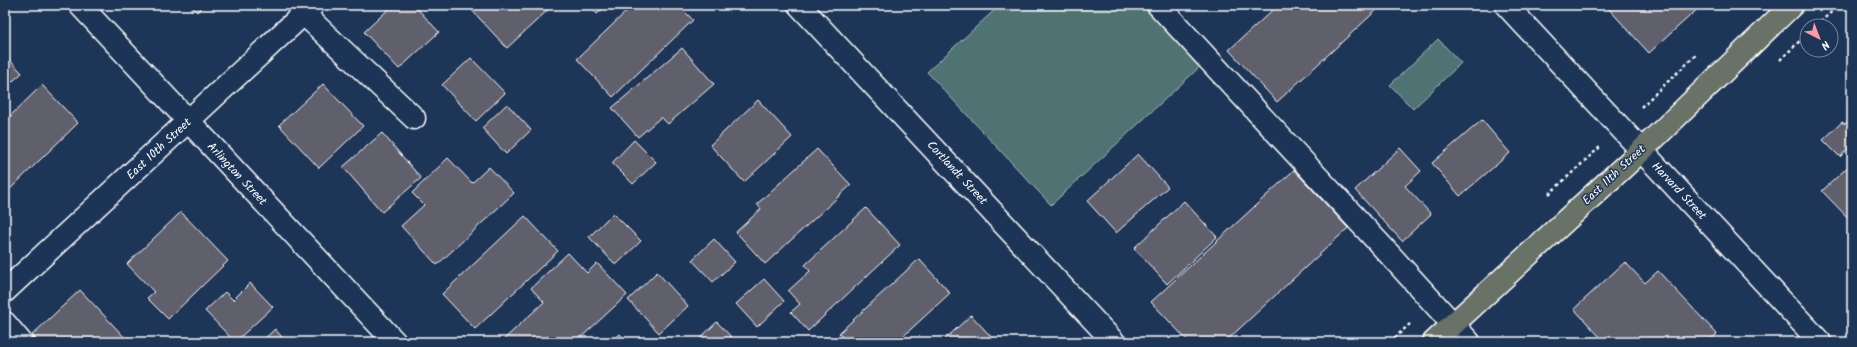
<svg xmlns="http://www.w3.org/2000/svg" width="1857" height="347" viewBox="0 0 1857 347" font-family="Kalam,sans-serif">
<rect width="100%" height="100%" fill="#1d3557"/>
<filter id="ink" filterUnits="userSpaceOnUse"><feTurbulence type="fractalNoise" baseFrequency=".025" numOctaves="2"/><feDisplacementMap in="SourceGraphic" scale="8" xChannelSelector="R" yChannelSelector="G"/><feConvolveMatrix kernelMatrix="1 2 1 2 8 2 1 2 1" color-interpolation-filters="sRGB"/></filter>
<g filter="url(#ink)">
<g fill="#507373" stroke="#a8b9b9">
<polygon points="1000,5 1125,5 1127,7 1130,5 1153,5 1205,62 1051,205 927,72"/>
<polygon points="1438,39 1461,63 1413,109 1390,85"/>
</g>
<g fill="#615e6c" stroke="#fff">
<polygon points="190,5 204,5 197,12"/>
<polygon points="393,5 414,5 439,32 399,69 364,32"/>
<polygon points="467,5 544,5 549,9 507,48"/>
<polygon points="589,5 607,5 597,14"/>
<polygon points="633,5 678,5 693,20 613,97 577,59"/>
<polygon points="1278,5 1382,5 1277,102 1229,50"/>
<polygon points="1609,5 1702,5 1649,53 1607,7"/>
<polygon points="682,48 714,84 668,124 661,117 638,137 612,108"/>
<polygon points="5,55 22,73 5,88"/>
<polygon points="471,58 505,93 476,121 442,85"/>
<polygon points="323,84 363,126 319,168 279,125"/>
<polygon points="42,85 78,123 5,194 5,121"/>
<polygon points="758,100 792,137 744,182 710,145"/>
<polygon points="507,104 531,130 506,154 482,128"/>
<polygon points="1852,117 1852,144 1840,157 1823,140 1842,122 1845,124"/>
<polygon points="1482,120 1510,153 1460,196 1432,163"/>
<polygon points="382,133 421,178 382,212 343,167"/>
<polygon points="634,140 656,162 633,184 612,163"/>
<polygon points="1400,148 1421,171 1405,186 1431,214 1402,241 1355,190"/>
<polygon points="817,149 851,185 765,264 736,232 761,209 757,204"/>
<polygon points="1138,154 1168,187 1116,233 1087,201"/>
<polygon points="448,158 472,183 489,167 514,193 437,265 401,226 424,205 412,193"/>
<polygon points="1852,163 1852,222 1822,191"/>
<polygon points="1294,170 1348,228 1225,342 1189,342 1151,302"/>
<polygon points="1184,201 1217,237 1167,284 1134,248"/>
<polygon points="866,208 900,245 808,331 791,312 800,304 788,291 810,271 805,265"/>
<polygon points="181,212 228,261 168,319 147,298 154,292 127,264"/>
<polygon points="613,213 641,241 616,265 589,237"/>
<polygon points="525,216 558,251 475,329 442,294"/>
<polygon points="714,239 735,262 713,282 692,260"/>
<polygon points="568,253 587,273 597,263 627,295 576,342 501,342 544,302 531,288"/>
<polygon points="919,259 950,293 897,342 847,342 839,333"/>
<polygon points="1625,262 1645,283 1658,271 1717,334 1708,342 1595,342 1600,337 1574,309"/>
<polygon points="657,272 688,306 659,333 628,300"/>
<polygon points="764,279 784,301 757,327 736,304"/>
<polygon points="250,283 273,307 235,342 205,311 225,292 233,300"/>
<polygon points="80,290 129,342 39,342 32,335"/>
<polygon points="971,315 996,342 942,342"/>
<polygon points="717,322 736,342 696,342"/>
<polygon points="275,329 286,342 261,342"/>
<polygon points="620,334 627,342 611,342"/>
</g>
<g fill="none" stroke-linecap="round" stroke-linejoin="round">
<defs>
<g id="minor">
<polyline points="80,5 395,342"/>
<polyline points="799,5 1114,342"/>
<polyline points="1158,5 1391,256 1469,342"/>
<polyline points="1506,5 1820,342"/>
<polyline points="304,14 414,118"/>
<polyline points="5,291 313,5"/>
<polyline points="5,323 21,342"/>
</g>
<polyline id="major" points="1434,342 1641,151 1792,5"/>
</defs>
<use href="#minor" stroke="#fff" stroke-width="25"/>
<use href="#major" stroke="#fff" stroke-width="25"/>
<g stroke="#fff" stroke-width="2.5" stroke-dasharray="3 3" stroke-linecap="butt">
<polyline points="1816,26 1839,5"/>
<polyline points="1780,60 1807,34"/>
<polyline points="1641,107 1697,54"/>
<polyline points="1549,194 1600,147"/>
<polyline points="1390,342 1411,323"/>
</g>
<use href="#minor" stroke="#1d3557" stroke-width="22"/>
<use href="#major" stroke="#697266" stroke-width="22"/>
</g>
</g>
<g text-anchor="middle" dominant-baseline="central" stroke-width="3" stroke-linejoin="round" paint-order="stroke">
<g font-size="12" fill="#fff" stroke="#1d3557">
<text transform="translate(159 149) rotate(-43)">East 10th Street</text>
<text transform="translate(957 173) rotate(47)">Cortlandt Street</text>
<text transform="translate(237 174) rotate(47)">Arlington Street</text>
<text transform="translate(1614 175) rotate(-43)">East 11th Street</text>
<text transform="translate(1679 191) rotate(47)">Harvard Street</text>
</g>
</g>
<rect width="1857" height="347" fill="none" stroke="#1d3557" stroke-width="20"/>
<rect x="10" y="10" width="1837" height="327" fill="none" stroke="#fff" stroke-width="1.5" filter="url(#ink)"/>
<g transform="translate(1819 38) rotate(138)"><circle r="19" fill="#1d3557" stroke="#77869a"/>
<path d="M0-3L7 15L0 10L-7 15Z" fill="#ff9aa2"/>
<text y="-6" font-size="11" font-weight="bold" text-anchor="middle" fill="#ffffff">N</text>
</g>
</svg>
